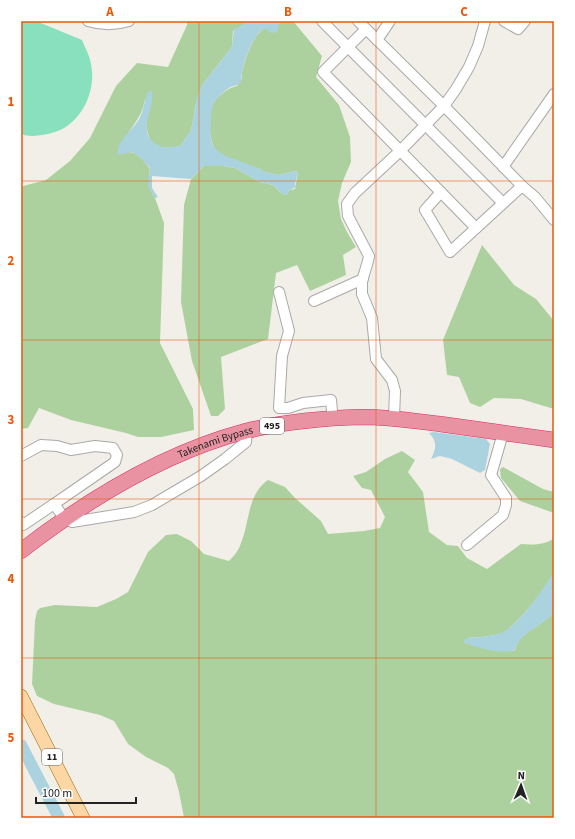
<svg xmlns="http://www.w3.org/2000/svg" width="575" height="839" viewBox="0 0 575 839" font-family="'Source Sans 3',sans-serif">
<rect width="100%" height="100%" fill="#f2efe9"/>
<g fill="#add19e">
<path d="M 187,21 L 246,21 L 245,24 L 233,31 L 232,47 L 202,85 L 196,103 L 191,131 L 180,146 C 141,155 147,125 145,99 C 142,121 124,133 118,152 C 136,151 139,154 150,169 L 149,175 L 150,189 L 155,198 L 164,223 L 160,343 L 193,409 L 194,430 L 161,437 L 138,437 L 126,433 L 71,420 L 39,408 L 28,428 L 21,429 L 21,189 L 23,186 L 46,180 L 70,161 L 90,138 L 116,86 L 137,63 L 168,67 L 187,25 Z"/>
<path d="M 276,21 L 293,21 L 322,56 L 316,77 L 339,105 L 350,137 L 351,162 L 342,183 L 338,201 L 341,219 L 347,232 L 356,247 L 343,255 L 346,275 L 310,291 L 297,265 L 276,273 L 268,339 L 221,357 L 225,409 L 218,416 L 211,416 L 192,361 L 181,302 L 184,205 L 191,179 L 204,166 L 223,166 L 235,168 L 260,182 L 273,185 L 281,193 L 286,195 L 290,190 L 295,189 L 298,172 L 295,171 L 279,175 L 264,172 L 260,169 C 249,165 223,158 216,150 C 208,141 208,113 214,102 C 219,95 228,88 237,86 C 238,84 241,81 242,78 C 242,76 241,74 242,72 C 246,57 251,39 263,29 L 267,29 L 279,23 Z"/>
<polygon points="482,245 514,285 536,299 554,321 554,409 521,399 494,398 480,407 470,403 459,377 447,375 443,340"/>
<path d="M 402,451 L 415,460 L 408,472 L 423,492 L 429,532 L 447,545 L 458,546 L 467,558 L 487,569 L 521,544 C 531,545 546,545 554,538 C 554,548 556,560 554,570 C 552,582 515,627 504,632 C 493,637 479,637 467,638 L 465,643 L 493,650 L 513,651 L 515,650 L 519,639 L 524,635 L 544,621 L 554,613 L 554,818 L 184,818 L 179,792 L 174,774 L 168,768 L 146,757 L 128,744 L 114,721 L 100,715 L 54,704 L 37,696 L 32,684 L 35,621 L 37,611 L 40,608 L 55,605 L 97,607 L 116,599 L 128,592 L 148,552 L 166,535 L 177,534 L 191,541 L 204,554 L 229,561 C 234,556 239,550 241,543 C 250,521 247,495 268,480 L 285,487 L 295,498 L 321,521 L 328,534 L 364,531 L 380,528 L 385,517 L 371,490 L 362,488 L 353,476 L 366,472 L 385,459 Z"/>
<polygon points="503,467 543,489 554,492 554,513 520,501 501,478 500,469"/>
</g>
<path fill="#88e0be" d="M 21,21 L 36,21 L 82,40 C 85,48 90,56 91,64 C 97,91 81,124 55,132 C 45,135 31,138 21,134 Z"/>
<g fill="#aad3df">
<path d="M 246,21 L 276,21 L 279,23 L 277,32 L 271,33 L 267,29 L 263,29 C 251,39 245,58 242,72 C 241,76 242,78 241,81 C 238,86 236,85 231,87 C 226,89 218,97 215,101 C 211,107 211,116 211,122 C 209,145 212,151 234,159 C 242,162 251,165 260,169 L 265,172 L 279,175 L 295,171 L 298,172 L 295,184 L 296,187 L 290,190 L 286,195 L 281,193 L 273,185 L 260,182 L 235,168 L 223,166 L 204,166 L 191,179 L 152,176 L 152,188 L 158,197 L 155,198 L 148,186 L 150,168 L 139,156 L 131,152 L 118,155 C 116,141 132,131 139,119 C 143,112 144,103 147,95 L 148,92 L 152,91 C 155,108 138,129 153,142 C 161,149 171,148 180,146 L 191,131 L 196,103 L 202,85 L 232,47 L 234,29 L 240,27 Z"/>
<path d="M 434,432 L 486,439 L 490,444 L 485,470 L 480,473 L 452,459 L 440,456 L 431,459 C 436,449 438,442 429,433 Z"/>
<path d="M 554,571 L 554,613 C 551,615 548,619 544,621 C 533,631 520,634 515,650 C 505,655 472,648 463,641 L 467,638 C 479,637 493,637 503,632 C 519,625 546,586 554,571 Z"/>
</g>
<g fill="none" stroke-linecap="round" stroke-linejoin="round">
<polyline stroke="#aad3df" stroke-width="12" points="21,745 59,818"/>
<defs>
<g id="minor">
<path d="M 88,21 C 101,25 116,25 129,21"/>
<polyline points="322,21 503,203"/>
<polyline points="358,21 444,106 522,186 535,197 554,220"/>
<polyline points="504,21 518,29 525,21"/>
<polyline points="366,29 323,72 476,228"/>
<polyline points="377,40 390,21"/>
<polyline points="503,167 554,94"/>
<polyline points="441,192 425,210 450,252 522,186"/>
<polyline points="279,292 289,331 282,356 279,408 288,408 303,403 331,400 332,411"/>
<polyline points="314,301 363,279"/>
<polyline points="394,418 395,391 392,380 376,359 372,318 362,294 362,281 368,261 369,256 348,216 347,204 355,193 400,151 444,106 456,89 469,67 478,46 485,21"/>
<polyline points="21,456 41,445 57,446 71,450 95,446 113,448 117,455 115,462 54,504 65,519 72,522 134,512 152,505 201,476 225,459 246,442 247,431"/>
<polyline points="21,522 23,525 54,504"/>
<polyline points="467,545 503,515 506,505 506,498 491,475 503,433"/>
</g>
<polyline id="major" points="21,696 83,818"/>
<g id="highway">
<path id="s1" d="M 21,551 C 88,499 163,453 246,431 C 283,422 324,418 362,417 C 389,417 415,421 440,424 C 478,429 516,435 554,440"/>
</g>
</defs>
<use href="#minor" stroke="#a9a9a9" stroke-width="12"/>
<use href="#major" stroke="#a06b00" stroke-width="14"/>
<use href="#highway" stroke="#dc2a67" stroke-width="16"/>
<use href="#minor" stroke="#fff" stroke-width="10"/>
<use href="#major" stroke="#fcd6a4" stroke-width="13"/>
<use href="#highway" stroke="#e892a2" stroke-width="15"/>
</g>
<path fill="none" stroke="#e8590c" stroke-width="1" stroke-opacity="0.55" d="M 199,21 L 199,818M 376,21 L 376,818M 21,181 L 554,181M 21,340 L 554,340M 21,499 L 554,499M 21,658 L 554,658"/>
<g text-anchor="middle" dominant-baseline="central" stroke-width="3.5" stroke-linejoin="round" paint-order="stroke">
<g fill="#fff" stroke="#646464" stroke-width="1">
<rect x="260" y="418" width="24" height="16" rx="3"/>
<rect x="42" y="749" width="20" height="16" rx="3"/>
</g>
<g font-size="10" font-weight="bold" fill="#222">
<text x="272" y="426">495</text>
<text x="52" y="757">11</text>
</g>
<g font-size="11" fill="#222" stroke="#fff">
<text stroke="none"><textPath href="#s1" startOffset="224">Takenami Bypass</textPath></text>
</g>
</g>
<rect width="575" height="839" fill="none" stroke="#ffffff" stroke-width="44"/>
<g transform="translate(521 785) rotate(2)" stroke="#ffffff" stroke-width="3" paint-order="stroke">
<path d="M0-3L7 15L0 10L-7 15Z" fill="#222222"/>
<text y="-6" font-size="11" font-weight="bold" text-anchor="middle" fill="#222222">N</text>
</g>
<path d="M36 797v6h100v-6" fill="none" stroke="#222222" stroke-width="2"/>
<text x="42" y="797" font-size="12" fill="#222222" stroke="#ffffff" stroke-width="3" paint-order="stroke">100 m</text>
<rect x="22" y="22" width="531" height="795" fill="none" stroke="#e8590c" stroke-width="1.5"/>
<g font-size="13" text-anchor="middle" font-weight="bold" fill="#e8590c">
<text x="110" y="16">A</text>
<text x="288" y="16">B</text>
<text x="464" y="16">C</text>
<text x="11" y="106">1</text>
<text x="11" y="265">2</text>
<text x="11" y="424">3</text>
<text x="11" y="583">4</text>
<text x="11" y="742">5</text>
</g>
</svg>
